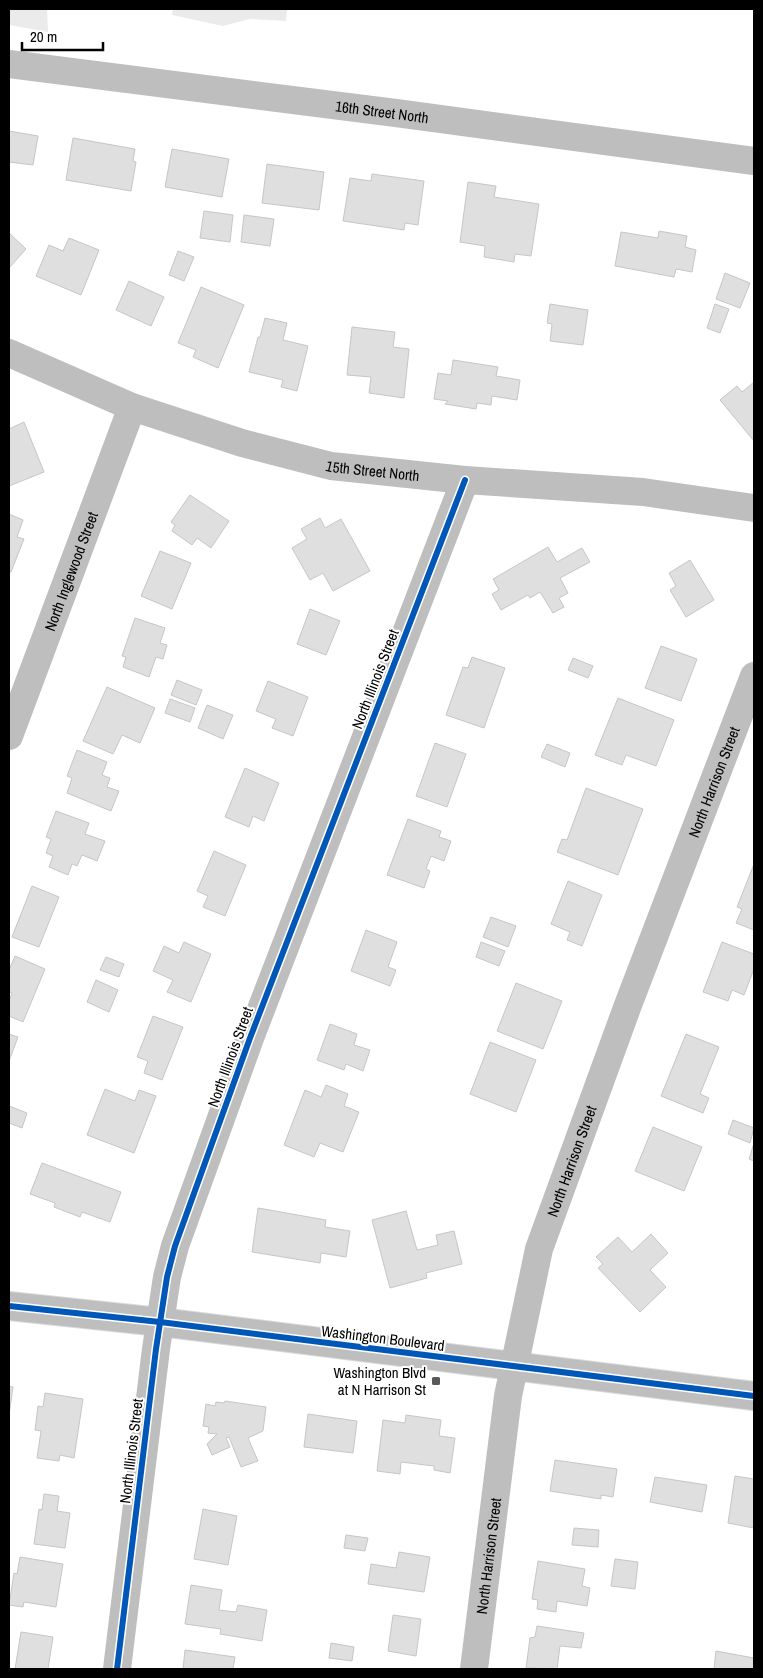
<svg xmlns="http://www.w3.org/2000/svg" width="763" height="1678" font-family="'Archivo Narrow',sans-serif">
<rect width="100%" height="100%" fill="#fff"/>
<g fill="#ebebeb">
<polygon points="9,9 47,9 48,32 9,25"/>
<polygon points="173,9 296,9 295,10 287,10 286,21 250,19 223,26 172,15"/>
</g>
<g fill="#dfdfdf" stroke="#c6c6c6">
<polygon points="9,131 38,136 33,165 9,162"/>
<polygon points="73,138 135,149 133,161 136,162 131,191 66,180"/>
<polygon points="172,149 229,159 222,197 165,187"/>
<polygon points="267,164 324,172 319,210 262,203"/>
<polygon points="372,174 424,181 418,225 405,223 404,230 343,221 350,178 371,181"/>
<polygon points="468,182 496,186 494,197 539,204 531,256 515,254 514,262 484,257 485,246 460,242"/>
<polygon points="204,211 233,215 230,242 200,238"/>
<polygon points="244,215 274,219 270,246 241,242"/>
<polygon points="659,231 687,236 685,247 696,250 692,272 676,269 674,277 615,266 621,232 658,238"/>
<polygon points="9,233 26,249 9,268"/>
<polygon points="69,238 99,250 81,295 36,276 49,245 63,251"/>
<polygon points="178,251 194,257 184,281 169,275"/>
<polygon points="725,273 750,283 740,308 716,299"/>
<polygon points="129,281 164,297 151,326 116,310"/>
<polygon points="201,287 244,305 218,368 193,357 196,350 178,343"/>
<polygon points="550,304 588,310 583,345 550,341 552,324 547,323"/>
<polygon points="715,304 729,309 720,333 707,328"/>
<polygon points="265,318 287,323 283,340 308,346 297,391 281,387 283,380 249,372 258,337 260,337"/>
<polygon points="352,327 395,332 393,347 409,349 404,398 369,393 371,377 347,375"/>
<polygon points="453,360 498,367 496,376 520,380 517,400 492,396 491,405 477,403 476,409 445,404 448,401 434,399 438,373 451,375"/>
<polygon points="754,382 754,441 720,400 737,386 742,392"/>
<polygon points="24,422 44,472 9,486 9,429"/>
<polygon points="190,495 229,521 211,548 197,538 192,545 172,531 175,525 171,522"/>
<polygon points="9,514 23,520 17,537 24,539 11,572 9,571"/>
<polygon points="320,518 325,528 341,519 370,571 333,591 323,573 310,580 292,548 307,539 301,529"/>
<polygon points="548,547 557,562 582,548 590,562 560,578 568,593 559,598 564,607 553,613 540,592 530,598 528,595 501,610 492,594 499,590 493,579"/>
<polygon points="160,551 191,563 172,609 141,596"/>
<polygon points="690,560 714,600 686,617 670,590 676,586 669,573"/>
<polygon points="310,609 340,621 326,655 297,644"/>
<polygon points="135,618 165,628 160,643 167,645 163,659 156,657 149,677 123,667 126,657 122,656"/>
<polygon points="661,646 697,659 681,701 645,688"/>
<polygon points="472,657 505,668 484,728 446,715 463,667 468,668"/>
<polygon points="573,658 593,666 588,678 568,670"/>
<polygon points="177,680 202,690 196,705 171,695"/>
<polygon points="268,681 308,697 293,736 272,728 276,719 256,711"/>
<polygon points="107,687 155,708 140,743 122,735 113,754 83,741"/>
<polygon points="618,698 674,720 656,766 626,755 622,765 595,755"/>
<polygon points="170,699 195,708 190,722 165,713"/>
<polygon points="207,705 233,715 223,739 198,728"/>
<polygon points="435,743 466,754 447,807 416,796"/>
<polygon points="547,744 570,753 565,767 541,757"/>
<polygon points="77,750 107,762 102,775 110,778 107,787 119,791 111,811 67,793 72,778 67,776"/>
<polygon points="245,768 279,783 264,821 253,816 249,827 225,817"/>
<polygon points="586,788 643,809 618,875 557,852 562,839 567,840"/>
<polygon points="56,811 89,823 85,834 105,841 97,861 82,855 77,866 72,864 68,875 49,867 53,856 46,853 51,839 46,837"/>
<polygon points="408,819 441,831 439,837 451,841 444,861 431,856 426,869 430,871 424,888 387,875"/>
<polygon points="214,851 246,865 225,916 203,907 208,896 197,891"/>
<polygon points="754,864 754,930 736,923 742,909 737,907"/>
<polygon points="568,881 602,895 582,946 567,940 570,932 551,924"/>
<polygon points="32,886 59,897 39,947 12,937"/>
<polygon points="491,917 516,926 508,947 483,937"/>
<polygon points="366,930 397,942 388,967 396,970 390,986 351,971"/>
<polygon points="184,942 211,954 191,1002 167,992 173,980 153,971 164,946 179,953"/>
<polygon points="481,942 505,951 499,966 476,957"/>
<polygon points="722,942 754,954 754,969 744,995 732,990 728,1001 703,992"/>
<polygon points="15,956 45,969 23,1022 9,1016 9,998 10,999 12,993 9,992 9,970"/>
<polygon points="106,957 124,964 119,977 100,970"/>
<polygon points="96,980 118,990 109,1012 87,1002"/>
<polygon points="516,983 562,1001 543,1049 497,1031"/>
<polygon points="153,1016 183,1027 162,1080 144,1073 148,1061 137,1057"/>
<polygon points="330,1024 357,1034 354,1045 370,1050 363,1071 346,1064 344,1070 317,1060"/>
<polygon points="9,1034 18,1037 9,1061"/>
<polygon points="686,1034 719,1047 700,1094 709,1098 703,1113 661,1096"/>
<polygon points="490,1042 536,1060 516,1112 470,1094"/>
<polygon points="326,1085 348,1094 344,1106 359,1112 343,1152 320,1143 314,1157 284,1145 305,1090 321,1097"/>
<polygon points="105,1089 135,1101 139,1090 156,1096 134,1153 87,1135"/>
<polygon points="9,1106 27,1113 22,1128 9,1123"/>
<polygon points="733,1120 754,1128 750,1143 728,1134"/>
<polygon points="653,1127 702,1147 684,1191 635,1171"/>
<polygon points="753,1146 754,1147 754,1161 749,1159"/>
<polygon points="42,1163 121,1192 110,1222 82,1212 80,1217 54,1207 55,1203 30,1194"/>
<polygon points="258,1208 326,1220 325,1227 350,1231 346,1257 321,1253 320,1263 252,1252"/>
<polygon points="406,1211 417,1250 438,1245 436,1235 454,1231 462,1264 426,1273 427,1278 390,1288 372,1220"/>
<polygon points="651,1234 668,1253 650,1270 666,1287 640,1312 598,1268 603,1264 596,1257 618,1237 632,1252"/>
<polygon points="9,1386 13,1387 9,1415"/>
<polygon points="45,1393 83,1399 74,1458 60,1455 59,1461 37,1458 41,1431 35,1430 38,1406 43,1407"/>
<polygon points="225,1401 266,1407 263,1431 248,1438 258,1461 241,1467 229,1437 226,1438 230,1447 212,1455 207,1444 217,1434 208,1433 209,1427 203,1426 206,1404 215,1406 216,1402 224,1403"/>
<polygon points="308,1414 357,1421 353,1453 304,1447"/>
<polygon points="406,1415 441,1420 439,1436 455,1438 450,1473 434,1470 434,1466 401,1462 400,1474 377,1471 383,1420 405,1423"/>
<polygon points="555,1460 617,1469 613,1497 601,1495 601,1499 550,1491"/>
<polygon points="735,1476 754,1479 754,1528 728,1523"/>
<polygon points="655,1477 707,1485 702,1512 650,1502"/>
<polygon points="44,1494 59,1496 57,1511 70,1513 65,1548 34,1544 39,1509 42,1510"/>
<polygon points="203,1509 237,1516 228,1565 194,1559"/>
<polygon points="574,1528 599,1530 598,1547 572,1545"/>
<polygon points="346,1535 368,1538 365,1551 344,1548"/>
<polygon points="399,1552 430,1557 424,1592 368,1584 371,1564 396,1568"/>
<polygon points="20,1557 63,1564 56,1607 24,1602 23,1607 9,1605 14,1573 17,1574"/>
<polygon points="615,1559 638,1562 635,1589 611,1586"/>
<polygon points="538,1561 585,1569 582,1586 590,1588 587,1606 557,1601 556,1612 537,1609 538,1600 532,1599"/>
<polygon points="191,1585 222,1590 219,1610 236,1612 238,1605 267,1610 262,1641 220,1634 221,1629 185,1624"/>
<polygon points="393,1615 421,1619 416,1656 388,1651"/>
<polygon points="537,1626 584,1633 581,1648 560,1646 557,1669 526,1668 530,1638 535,1637"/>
<polygon points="21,1632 53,1637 48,1669 15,1669"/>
<polygon points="331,1643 354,1647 352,1661 329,1658"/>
<polygon points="185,1650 235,1657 233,1669 183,1669"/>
<polygon points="716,1651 754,1658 754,1669 714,1669"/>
</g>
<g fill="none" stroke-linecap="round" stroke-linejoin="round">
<defs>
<polyline id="major" points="9,1306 160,1322 754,1396"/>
</defs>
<use href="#major" stroke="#dbdbdb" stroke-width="30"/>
<g stroke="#bebebe" stroke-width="28">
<path id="s1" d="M9,64L396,113L754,161"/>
<path id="s2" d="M9,353L132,407L242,443L331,466L465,480L643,492L754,508"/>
<path id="s3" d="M9,736L132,407"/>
<polyline points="117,1669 156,1349 167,1277 175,1246 250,1038 465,480"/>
<path id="s4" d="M474,1669L508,1396L539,1249L628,1005L754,676"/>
</g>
<use href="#major" stroke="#bebebe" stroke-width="28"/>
<defs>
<g id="cycleway">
<polyline points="9,1306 160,1322 754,1396"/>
<polyline points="117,1669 156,1349 167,1277 175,1246 250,1038 465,480"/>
</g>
</defs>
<use href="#cycleway" stroke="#fff" stroke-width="9"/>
<use href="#cycleway" stroke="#0057b8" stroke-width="6"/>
</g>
<rect fill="#595959" stroke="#fff" stroke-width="2" x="431" y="1376" width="10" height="10" rx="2.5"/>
<g text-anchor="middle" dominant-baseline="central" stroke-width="4" stroke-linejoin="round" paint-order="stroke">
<g font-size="15" fill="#000" stroke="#fff">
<text stroke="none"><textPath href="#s1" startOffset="376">16th Street North</textPath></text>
<text stroke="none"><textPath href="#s2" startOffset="384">15th Street North</textPath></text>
<text stroke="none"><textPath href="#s3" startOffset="176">North Inglewood Street</textPath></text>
<text transform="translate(375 679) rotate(-69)">North Illinois Street</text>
<text stroke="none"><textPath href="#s4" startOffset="924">North Harrison Street</textPath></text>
<text transform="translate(230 1057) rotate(-70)">North Illinois Street</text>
<text stroke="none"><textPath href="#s4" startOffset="519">North Harrison Street</textPath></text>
<text transform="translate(383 1338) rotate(7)">Washington Boulevard</text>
<text transform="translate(131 1451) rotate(-83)">North Illinois Street</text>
<text stroke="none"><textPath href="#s4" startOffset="114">North Harrison Street</textPath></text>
</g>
<g font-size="15" fill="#000" stroke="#fff" text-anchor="end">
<text x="426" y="1372">Washington Blvd<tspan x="426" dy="17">at N Harrison St</tspan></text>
</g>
</g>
<rect width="763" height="1678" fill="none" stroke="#000000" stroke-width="20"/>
<path d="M22 42v8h81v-8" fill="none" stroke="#000000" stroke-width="2.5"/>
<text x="30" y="42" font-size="15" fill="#000000" stroke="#ffffff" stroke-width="4" paint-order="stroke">20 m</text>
</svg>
